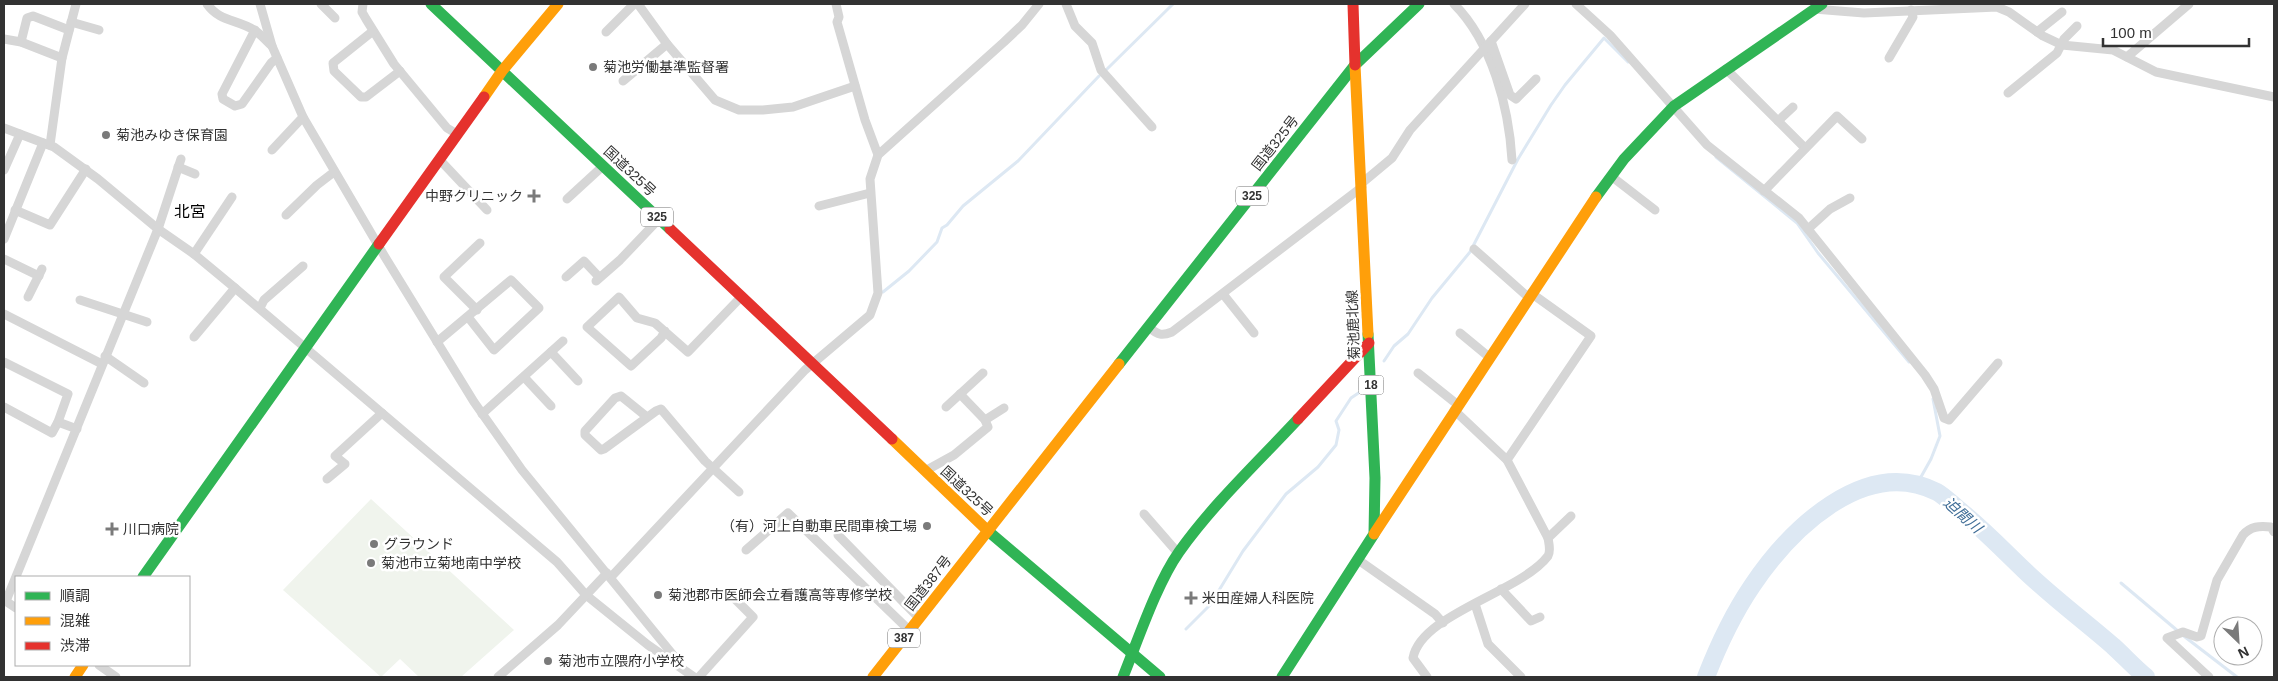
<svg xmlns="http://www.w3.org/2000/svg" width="2278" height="681" font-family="Helvetica,'Noto Sans JP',sans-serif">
<rect width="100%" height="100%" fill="#fff"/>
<polygon fill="#f0f4ed" points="371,499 514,630 461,677 419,677 400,659 381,677 283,590"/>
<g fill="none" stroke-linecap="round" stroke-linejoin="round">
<g stroke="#dde8f3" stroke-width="3">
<polyline points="1106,70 1173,4"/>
<polyline points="1716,157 1797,223 1818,253 1909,362"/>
<polyline points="883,292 909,271 937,242 942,228 947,225 963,206 1018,161 1099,76"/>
<polyline points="1384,361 1394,346 1408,334 1432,298 1470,252 1518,159 1551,105 1565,85 1604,38 1628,62"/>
<polyline points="1917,484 1931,459 1940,436 1933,399"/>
<polyline points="2121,583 2185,637 2237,677"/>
<polyline points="1186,629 1210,605 1243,551 1286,494 1318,467 1336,445 1339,430 1336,421 1351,398 1363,390"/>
</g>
<path stroke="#dde8f3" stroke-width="18" d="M1706,677C1718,646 1733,614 1752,586C1789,531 1864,455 1937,492C1944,496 1951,503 1957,508C1981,527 2002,549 2024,570C2052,597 2083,620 2113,646C2124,656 2134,667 2146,677"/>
<g stroke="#d6d6d6" stroke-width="9">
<path d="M207,4C220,22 236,19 254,30C261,34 266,41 272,46"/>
<polyline points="260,4 272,46 303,117 385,257 474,402 522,470 678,661"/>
<polyline points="321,4 335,18"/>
<polyline points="363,4 362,12 366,19 394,64 447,128 457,134"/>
<polyline points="638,4 667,44 715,100 739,110 763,110 793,107 855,86"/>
<polyline points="836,4 839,17 837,22 865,120 878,155"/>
<polyline points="1066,4 1075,26 1092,43 1101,70 1152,127"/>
<path d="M1454,4C1492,42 1509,108 1512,160"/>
<polyline points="1576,4 1610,35 1707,145 1799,218 1925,375 1934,389 1944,418 1949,420 1998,363"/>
<polyline points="1814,9 1864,13 1997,7 2009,12 2043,36 2062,45 2113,50 2156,72 2274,97"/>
<polyline points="71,22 99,30"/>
<polyline points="255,30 222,94 223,99 235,106 242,104 271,63 277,58"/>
<polyline points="373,31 333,63 334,71 361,97 366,97 400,71"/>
<polyline points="606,32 634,4"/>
<polyline points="2037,32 2062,12"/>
<polyline points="4,39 21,42 62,58"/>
<polyline points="1491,41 1510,95 1516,99 1536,79"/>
<polyline points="21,42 27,18 33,16 69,30"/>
<polyline points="2127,57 2189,4"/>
<polyline points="1889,58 1913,17 1911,10"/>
<polyline points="1726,69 1804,147"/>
<polyline points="623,81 667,44"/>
<polyline points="2008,93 2057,53 2064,39 2077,26"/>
<polyline points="1778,121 1793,107"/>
<polyline points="4,128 54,147 98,179 158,229 194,254 235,288 557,562 586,595 648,645 694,677"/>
<polyline points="50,145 62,58 76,4"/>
<polyline points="272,150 303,117"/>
<polyline points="439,159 487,210"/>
<polyline points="178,167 195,174"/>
<polyline points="4,170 20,134"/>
<polyline points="1611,176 1655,210"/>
<polyline points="1362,183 1392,158 1410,130 1525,4"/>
<polyline points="1764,191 1837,116 1862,139"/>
<polyline points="567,199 603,166"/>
<polyline points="819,206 870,193"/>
<polyline points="15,210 50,225 86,169"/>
<polyline points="286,215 317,185 334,172"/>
<polyline points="1808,229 1830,209 1850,198"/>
<polyline points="4,239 43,143"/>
<polyline points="1474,249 1528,297"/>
<polyline points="194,254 232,197"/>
<polyline points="4,259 39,276"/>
<polyline points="566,277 584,261 599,277"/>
<polyline points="596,281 620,260 659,219"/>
<polyline points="1223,294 1254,333"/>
<polyline points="28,297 42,269"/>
<polyline points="80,300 147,322"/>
<polyline points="260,308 264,300 303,266"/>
<polyline points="477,310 444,277 480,243"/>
<polyline points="4,314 102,364"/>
<path d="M1150,328C1158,335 1162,336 1172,332L1362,187"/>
<polyline points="665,331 661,338 631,366 587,327 619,297 637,318 655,323 688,352 742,296"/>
<polyline points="1460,333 1489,357"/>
<polyline points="194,337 235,288"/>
<polyline points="437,342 511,280 539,308 494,350 468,317"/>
<polyline points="551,352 578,381"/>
<polyline points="105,356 144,383"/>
<polyline points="4,362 68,394 58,422 52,433 4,407"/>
<polyline points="1418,373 1458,405"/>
<polyline points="524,377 551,406"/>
<polyline points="946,407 983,373"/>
<polyline points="482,414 563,341"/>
<polyline points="647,417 621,396 615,398 585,431 585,435 601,450 604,449 656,411 661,409 705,461 739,492"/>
<polyline points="985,420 1004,408"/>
<polyline points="58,422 77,429"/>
<polyline points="1507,460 1591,336 1531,293"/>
<polyline points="925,471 954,455 988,427 985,420 960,394"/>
<polyline points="327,479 345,464 335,456 382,413"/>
<polyline points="1144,514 1178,553"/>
<polyline points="838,535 919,618"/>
<polyline points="1548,538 1571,516"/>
<polyline points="746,550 788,513 910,631"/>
<polyline points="1357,559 1435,614 1443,623"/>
<polyline points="611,577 805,370 870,315 878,293 870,179 878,155 1004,42 1022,25 1039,4"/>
<polyline points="1501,589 1531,621 1540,617"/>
<polyline points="4,600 16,608"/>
<polyline points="6,601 158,229 181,159"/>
<polyline points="1475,604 1488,644 1521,677"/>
<polyline points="99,665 116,677"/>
<polyline points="498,677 558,625 607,573"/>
<polyline points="699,677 753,617 735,599"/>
<path d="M1427,677L1413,658C1421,614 1521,592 1548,556C1551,551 1549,544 1548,538L1507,460L1454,410"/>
<path d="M2209,677L2167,638L2183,632L2197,637L2201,636L2217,580L2243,535C2251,526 2259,526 2271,527L2274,532"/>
</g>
<g stroke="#30b455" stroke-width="11">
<polyline points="431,4 670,229"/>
<polyline points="1596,197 1624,159 1674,106 1822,4"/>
<polyline points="1119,364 1355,65 1419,4"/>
<polyline points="988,531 1160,677"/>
<polyline points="143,577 379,244"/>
<path d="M1123,677C1138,640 1157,583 1179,552C1213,504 1258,462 1298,419"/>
<polyline points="1282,677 1374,534 1375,478 1368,334"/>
</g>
<g stroke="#ff9f0a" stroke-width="11">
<polyline points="1355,65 1368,334"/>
<polyline points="484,97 502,71 558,4"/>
<polyline points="892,439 988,531"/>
<polyline points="1374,534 1596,197"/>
<polyline points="75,677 83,665"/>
<polyline points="873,677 1119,364"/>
</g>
<g stroke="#e5322d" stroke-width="11">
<polyline points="1353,4 1355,65"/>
<polyline points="670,229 892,439"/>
<polyline points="379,244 484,97"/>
<polyline points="1298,419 1369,343"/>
</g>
</g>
<g fill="#7a7a7a" stroke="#fff" stroke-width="2">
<circle cx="593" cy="67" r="5"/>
<circle cx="106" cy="135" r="5"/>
<path d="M531.5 188.5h5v5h5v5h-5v5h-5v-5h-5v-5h5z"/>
<circle cx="927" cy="526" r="5"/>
<path d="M109.5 521.5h5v5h5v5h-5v5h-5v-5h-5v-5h5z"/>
<circle cx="374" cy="544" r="5"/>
<circle cx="371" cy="563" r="5"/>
<circle cx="658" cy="595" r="5"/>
<path d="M1188.5 590.5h5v5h5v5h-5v5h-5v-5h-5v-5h5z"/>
<circle cx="548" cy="661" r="5"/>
</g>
<g text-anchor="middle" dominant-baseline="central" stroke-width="5" stroke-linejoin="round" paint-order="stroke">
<g fill="#fff" stroke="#707070" stroke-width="1">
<rect x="1236" y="186.5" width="32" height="19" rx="4"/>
<rect x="641" y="207.5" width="32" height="19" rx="4"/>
<rect x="1358.5" y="375.5" width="25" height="19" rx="4"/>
<rect x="888" y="628.5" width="32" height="19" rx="4"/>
</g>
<g font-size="12" font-weight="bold" fill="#323232">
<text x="1252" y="196">325</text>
<text x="657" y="217">325</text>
<text x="1371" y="385">18</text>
<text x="904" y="638">387</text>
</g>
<g font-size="14" fill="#323232" stroke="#fff" text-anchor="start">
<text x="603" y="67">菊池労働基準監督署</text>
<text x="116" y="135">菊池みゆき保育園</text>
<text x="523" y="196" text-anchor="end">中野クリニック</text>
<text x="917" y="526" text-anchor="end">（有）河上自動車民間車検工場</text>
<text x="123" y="529">川口病院</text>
<text x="384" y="544">グラウンド</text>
<text x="381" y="563">菊池市立菊地南中学校</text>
<text x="668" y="595">菊池郡市医師会立看護高等専修学校</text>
<text x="1202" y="598">米田産婦人科医院</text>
<text x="558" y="661">菊池市立隈府小学校</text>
</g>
<g font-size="14" fill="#323232" stroke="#fff">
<text transform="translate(1275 143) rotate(-52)">国道325号</text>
<text transform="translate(630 171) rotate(43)">国道325号</text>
<text transform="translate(1353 325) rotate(-92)">菊池鹿北線</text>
<text transform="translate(967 491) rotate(43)">国道325号</text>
<text transform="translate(928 583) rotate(-52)">国道387号</text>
</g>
<g font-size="15" font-style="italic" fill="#3e6c96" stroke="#fff">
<text transform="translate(1963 515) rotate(42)">迫間川</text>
</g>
<g font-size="16" fill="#000" stroke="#fff">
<text x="190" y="211">北宮</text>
</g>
</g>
<rect width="2278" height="681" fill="none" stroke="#323232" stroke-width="10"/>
<rect x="15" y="576" width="175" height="90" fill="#ffffff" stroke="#adadad"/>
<rect x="25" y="592" width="25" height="8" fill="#30b455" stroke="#adadad"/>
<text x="60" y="601" font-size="15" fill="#323232">順調</text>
<rect x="25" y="617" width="25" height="8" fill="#ff9f0a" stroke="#adadad"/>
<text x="60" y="626" font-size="15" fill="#323232">混雑</text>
<rect x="25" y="642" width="25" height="8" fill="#e5322d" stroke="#adadad"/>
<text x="60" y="651" font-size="15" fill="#323232">渋滞</text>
<g transform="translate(2238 641) rotate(155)"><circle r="24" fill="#ffffff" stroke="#adadad"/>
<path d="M0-4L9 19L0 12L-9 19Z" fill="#7a7a7a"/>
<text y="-8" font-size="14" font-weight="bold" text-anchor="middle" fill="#323232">N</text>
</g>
<path d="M2103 38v8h146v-8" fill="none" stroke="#323232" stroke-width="2.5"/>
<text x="2110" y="38" font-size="15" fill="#323232" stroke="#ffffff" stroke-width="4" paint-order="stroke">100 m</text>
</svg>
